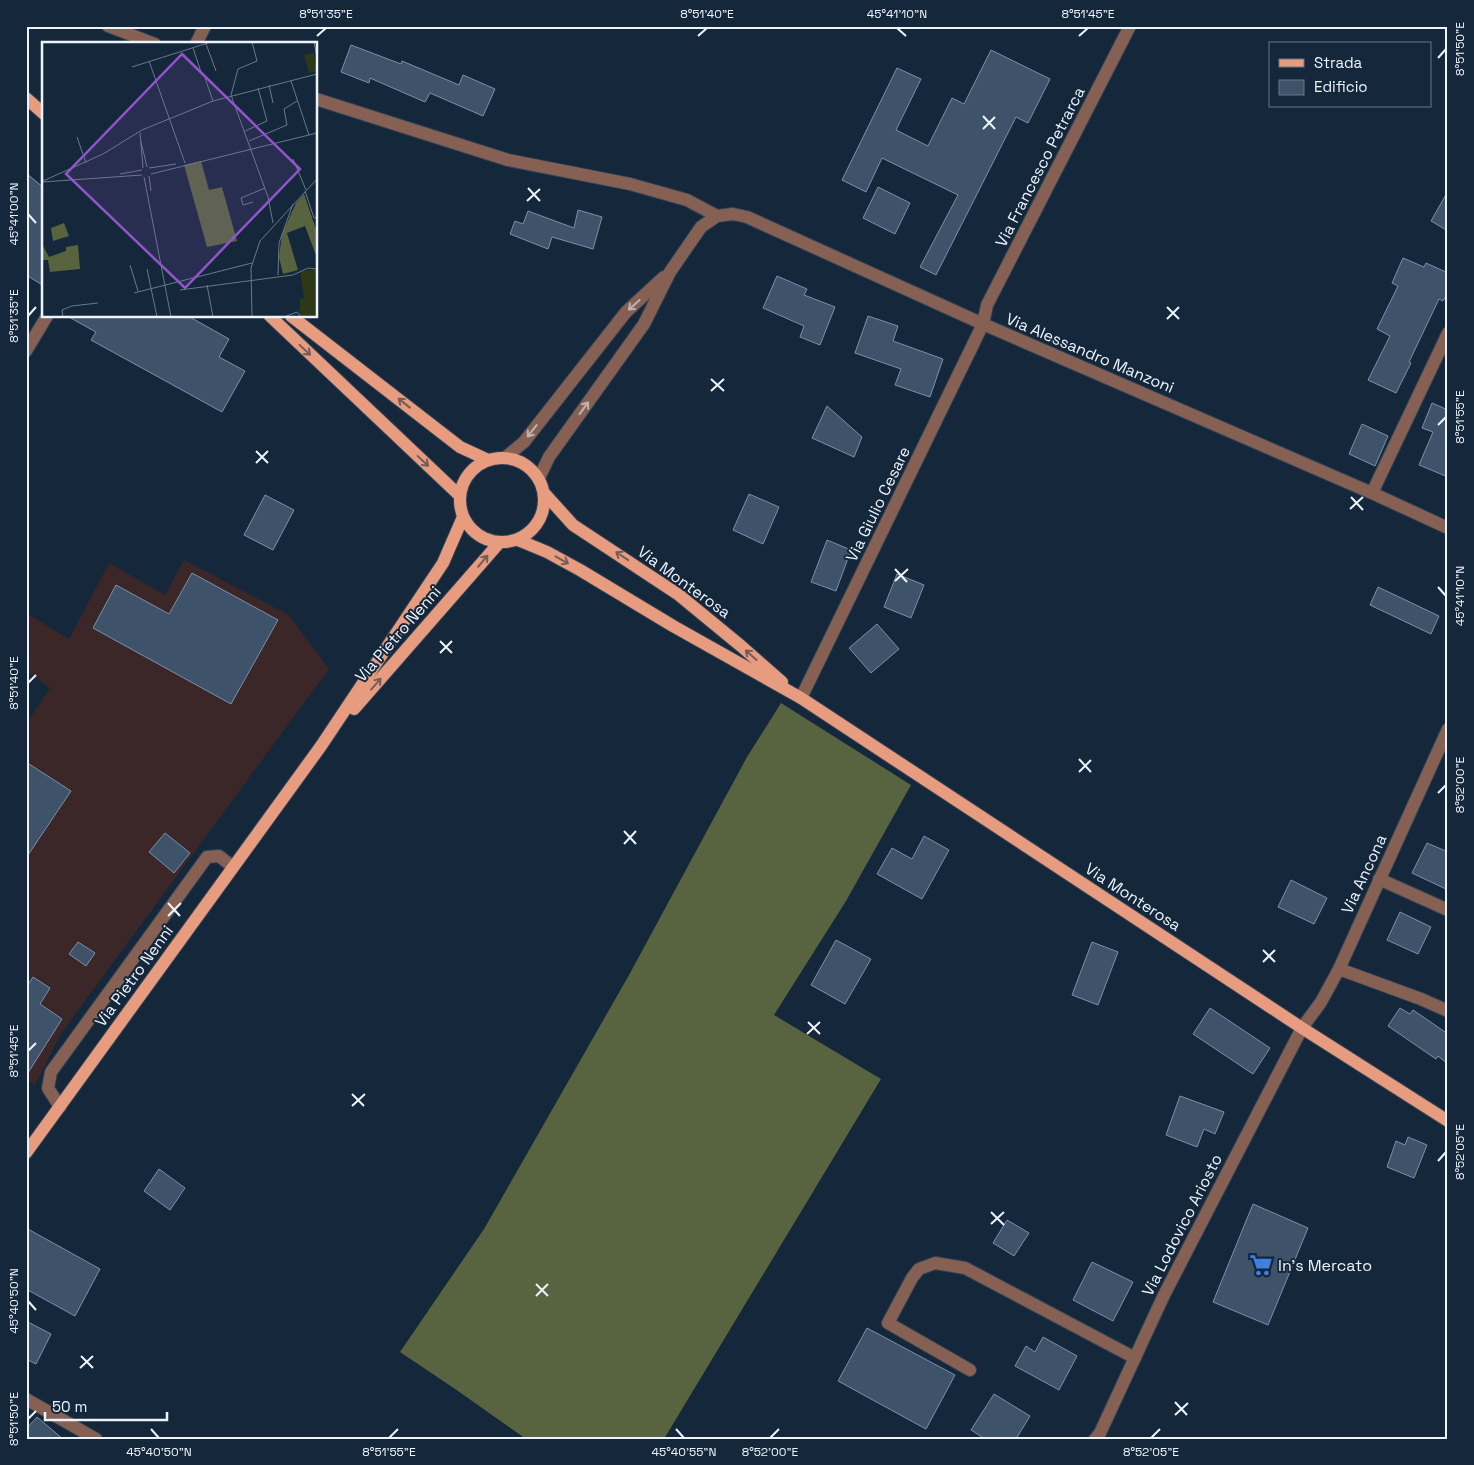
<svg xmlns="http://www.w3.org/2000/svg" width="1474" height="1465" font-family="'Space Grotesk',sans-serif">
<rect width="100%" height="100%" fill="#14273b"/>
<polygon fill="#3b2727" points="184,560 289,615 329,669 60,1035 35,1085 26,1079 26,724 50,688 26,671 26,613 69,639 109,563 165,595"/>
<polygon fill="#57643f" points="781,703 911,785 846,901 774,1015 881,1079 664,1439 526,1439 458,1391 400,1352 484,1229 629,975 747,757"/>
<g fill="#3e5269" stroke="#7b91ab">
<polygon points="351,45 401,64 402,61 459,85 463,75 495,89 483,116 430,93 425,102 370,78 369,83 341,72"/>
<polygon points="991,50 1050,79 1028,123 1016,117 936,275 920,267 958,195 882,158 866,192 842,180 897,68 921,79 896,130 928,146 952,98 964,104"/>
<polygon points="26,173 44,188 44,286 26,275"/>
<polygon points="878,187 910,203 895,234 863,218"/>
<polygon points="1448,191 1448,231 1431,221"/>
<polygon points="578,210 602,217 593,249 552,237 548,249 510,234 515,221 523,224 528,211 574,228"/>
<polygon points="1403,258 1424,267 1426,263 1448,273 1448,292 1443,301 1439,299 1409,362 1411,363 1396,393 1368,380 1390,336 1377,329 1398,286 1392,283"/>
<polygon points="777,276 807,289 804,295 835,307 820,345 800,337 804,326 763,308"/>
<polygon points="67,316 188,316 229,339 219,357 245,371 222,412 91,340 96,332"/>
<polygon points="868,316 898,326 893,341 943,359 930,397 895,385 901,369 855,353"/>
<polygon points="1432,403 1448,410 1448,477 1419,465 1433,432 1422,428"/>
<polygon points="827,406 862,437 854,457 812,438"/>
<polygon points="1362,424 1388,436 1375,466 1349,454"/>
<polygon points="749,494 779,507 763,544 733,530"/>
<polygon points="265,495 294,510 273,550 244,535"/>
<polygon points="827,540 851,550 836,591 811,582"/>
<polygon points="192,573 278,620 231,704 93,628 116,585 169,614"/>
<polygon points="897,574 924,585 911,618 884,607"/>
<polygon points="1378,587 1439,616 1431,634 1370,605"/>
<polygon points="877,624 899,649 871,673 849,648"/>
<polygon points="26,762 71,791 26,858"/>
<polygon points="165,833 190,853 174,873 149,852"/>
<polygon points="924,836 949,850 922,899 877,874 892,848 912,859"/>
<polygon points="1427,843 1448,852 1448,890 1412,873"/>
<polygon points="1291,880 1327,898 1314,924 1278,907"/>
<polygon points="1400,912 1431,927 1418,954 1387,940"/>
<polygon points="836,940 871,959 845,1004 811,985"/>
<polygon points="78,942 95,953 86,966 69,954"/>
<polygon points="1092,942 1118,952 1098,1005 1072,995"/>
<polygon points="33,977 50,988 40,1004 62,1019 26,1076 26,988"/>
<polygon points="1210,1008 1270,1048 1253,1074 1193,1034"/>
<polygon points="1400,1008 1410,1014 1413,1010 1448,1034 1448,1064 1438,1056 1436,1059 1388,1026"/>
<polygon points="1180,1096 1224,1112 1215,1134 1204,1129 1197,1147 1166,1135"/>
<polygon points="1408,1137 1427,1145 1414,1178 1387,1167 1396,1141 1405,1145"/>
<polygon points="159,1169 185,1188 170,1210 144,1191"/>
<polygon points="1253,1204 1308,1228 1268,1325 1213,1302"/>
<polygon points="1007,1220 1029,1233 1014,1256 993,1243"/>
<polygon points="26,1228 100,1269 75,1316 26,1289"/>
<polygon points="1092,1262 1133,1282 1113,1321 1073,1300"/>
<polygon points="26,1321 51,1334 36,1364 26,1359"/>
<polygon points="867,1328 955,1375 926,1429 838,1381"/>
<polygon points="1043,1337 1077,1356 1059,1390 1015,1366 1026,1346 1035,1352"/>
<polygon points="994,1394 1030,1416 1016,1439 985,1439 971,1430"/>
<polygon points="37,1417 63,1439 26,1439 26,1429"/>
</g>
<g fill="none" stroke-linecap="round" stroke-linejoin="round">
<defs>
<g id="minor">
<polyline points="108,26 155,44"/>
<polyline points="196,44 205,26"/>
<polyline points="316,99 508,160 630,184 687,200 717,216"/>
<polyline points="26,351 47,316"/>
<polyline points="506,457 524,442 626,312 664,277"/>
<polyline points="539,478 549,457 644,324 670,272 701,227 717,216 733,214 747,217 983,324 1372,493 1448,528"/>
<polyline points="1372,493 1448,333"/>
<polyline points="801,698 983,324 987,305 1130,26"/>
<polyline points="1379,879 1448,910"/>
<polyline points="1339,969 1421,999 1448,1011"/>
<polyline points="60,1107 48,1088 51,1072 207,857 219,856 233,867"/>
<polyline points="970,1370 888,1323 912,1278 919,1269 935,1263 965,1268 1135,1358"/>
<polyline points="26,1399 96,1439"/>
<polyline points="1095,1439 1100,1433 1164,1295 1302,1028 1321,1002 1339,969 1448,729"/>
</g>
<g id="major">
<polyline points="26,98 44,114"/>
<polyline points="270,316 459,495"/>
<polyline points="291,316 460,447 488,460"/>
<circle cx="502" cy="500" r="42"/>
<polyline points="545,494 573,525 679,595 741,646 782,682"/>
<polyline points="518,540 547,552 580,570 673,626 801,698 1302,1028 1448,1121"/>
<polyline points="354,709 499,543"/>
<polyline points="26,1153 321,746 443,563 463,517"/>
</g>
</defs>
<use href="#minor" stroke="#324456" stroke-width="14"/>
<use href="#major" stroke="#324456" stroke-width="14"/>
<use href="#minor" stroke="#866153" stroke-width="12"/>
<use href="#major" stroke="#e89c7f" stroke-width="12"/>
</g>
<defs><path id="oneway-shaft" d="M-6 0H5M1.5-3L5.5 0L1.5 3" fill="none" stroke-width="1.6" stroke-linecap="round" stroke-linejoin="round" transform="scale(1.25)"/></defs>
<g stroke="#bfb2b0">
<use href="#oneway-shaft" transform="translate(634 305) rotate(138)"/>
<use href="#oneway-shaft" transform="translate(584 408) rotate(-54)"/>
<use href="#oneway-shaft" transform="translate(532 431) rotate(128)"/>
</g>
<g stroke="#735c5a">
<use href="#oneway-shaft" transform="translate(305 350) rotate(43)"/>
<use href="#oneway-shaft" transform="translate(404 403) rotate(-142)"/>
<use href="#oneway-shaft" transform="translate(423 461) rotate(43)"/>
<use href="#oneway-shaft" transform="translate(622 556) rotate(-146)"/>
<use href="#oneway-shaft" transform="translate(562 560) rotate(29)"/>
<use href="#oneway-shaft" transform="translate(483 561) rotate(-50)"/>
<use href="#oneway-shaft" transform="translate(751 655) rotate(-139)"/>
<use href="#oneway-shaft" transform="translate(376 684) rotate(-49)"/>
</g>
<path fill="none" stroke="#edf4fd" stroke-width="2" d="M897,28L906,36M317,36L326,28M698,36L707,28M1079,36L1088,28M1438,58L1446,49M983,116L995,129M983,129L995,117M528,188L540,201M527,201L540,189M28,214L36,223M1167,307L1179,319M28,316L36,307M1167,319L1179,307M711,379L724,391M711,391L724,379M1438,425L1446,417M256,451L268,463M256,463L268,451M1351,497L1363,510M1350,509L1363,497M895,569L907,582M895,581L908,569M1438,587L1446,596M440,641L452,653M440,653L452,641M28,683L36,675M1079,759L1091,772M1079,772L1091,760M1438,793L1446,785M624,831L636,844M624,844L636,831M168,903L180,916M168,916L181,903M1263,950L1275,962M1263,962L1275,950M808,1022L820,1034M807,1034L820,1022M28,1051L36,1043M352,1094L364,1106M352,1106L365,1094M1438,1161L1446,1152M991,1212L1004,1225M991,1224L1004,1212M536,1284L548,1296M536,1296L548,1284M28,1301L36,1310M81,1356L93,1368M80,1368L93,1356M1175,1402L1187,1415M1175,1415L1188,1403M28,1419L36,1411M151,1429L159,1438M676,1429L684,1438M389,1438L398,1429M770,1438L779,1429M1151,1438L1160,1429"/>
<defs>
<symbol id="supermarket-bare" viewBox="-9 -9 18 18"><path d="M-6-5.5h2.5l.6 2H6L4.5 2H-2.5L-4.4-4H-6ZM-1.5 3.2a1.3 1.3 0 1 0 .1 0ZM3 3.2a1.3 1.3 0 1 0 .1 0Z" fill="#3f7fe0" stroke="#14273b" stroke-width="2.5" paint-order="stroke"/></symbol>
</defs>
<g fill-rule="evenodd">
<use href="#supermarket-bare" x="1245" y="1249" width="32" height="32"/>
</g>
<g text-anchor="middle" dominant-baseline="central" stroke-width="4" stroke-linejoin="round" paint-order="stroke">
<g font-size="16" fill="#edf4fd" stroke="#14273b">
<text transform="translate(1040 167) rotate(-63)">Via Francesco Petrarca</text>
<text transform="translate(1090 353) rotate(23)">Via Alessandro Manzoni</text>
<text transform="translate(878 504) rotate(-64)">Via Giulio Cesare</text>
<text transform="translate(684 582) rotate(36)">Via Monterosa</text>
<text transform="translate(398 634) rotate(-49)">Via Pietro Nenni</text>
<text transform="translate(1364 874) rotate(-65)">Via Ancona</text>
<text transform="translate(1133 897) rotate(33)">Via Monterosa</text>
<text transform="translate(134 976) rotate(-54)">Via Pietro Nenni</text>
<text transform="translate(1182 1225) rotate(-63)">Via Lodovico Ariosto</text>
</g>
<g font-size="16" fill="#edf4fd" stroke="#14273b" text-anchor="start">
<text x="1278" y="1265">In's Mercato</text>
</g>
</g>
<g transform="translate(42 42)">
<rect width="275" height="275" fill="#14273b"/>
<path d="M272,11L275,29L267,31L262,13ZM275,227V275L257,274L258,257L262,256L258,229Z" fill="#2d3817"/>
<path d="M159,119L167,148L180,145L195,199L165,205L142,123ZM262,152L275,190V216L263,184L245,191L256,228L241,232L237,215L240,192L254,161ZM22,181L27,194L11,199L9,186ZM0,202L7,215L24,209V205L36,203L38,227L8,230L6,218H0Z" fill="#57643f"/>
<path fill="none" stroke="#6b7989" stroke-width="1" d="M210,0L215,19L196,27L189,53L226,155L231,181M272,0L275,16M164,2L174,29M151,6L160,33M107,19L143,121M90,25L169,0M163,36L171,59M249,39L267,93M227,43L231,61M203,89L225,79L216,46M98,91L101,126M35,95L44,121M207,99L245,83L242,67L255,59M99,100L105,125M251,117L264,148M107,126L134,122M78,132L100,128M109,132L275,91M107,134L109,149M102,135L129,275M1,139L61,112L100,88L171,59L275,32M0,140L100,133M263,149L272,176L275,175M211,160L201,163L199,156L223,146M88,223L96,249M105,227L115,275M236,233L237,201L251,162M165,243L171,275M138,248L251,233L266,226L275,227M92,251L210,221M21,275L20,268L30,264L56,261M210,275L209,226L218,199L275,137M242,275L255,270L258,274"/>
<path fill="#9254cb" fill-opacity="0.15" stroke="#9254cb" stroke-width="2.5" d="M140,12L258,127L143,246L24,132Z"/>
<rect width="275" height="275" fill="none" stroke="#edf4fd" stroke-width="2.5"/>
</g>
<rect width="1474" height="1465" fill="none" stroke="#14273b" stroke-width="55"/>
<rect x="1269" y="42" width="162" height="65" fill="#14273b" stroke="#6b7989"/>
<rect x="1279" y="59" width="25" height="8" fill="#e89c7f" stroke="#6b7989"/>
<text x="1314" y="68" font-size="15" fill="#edf4fd">Strada</text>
<rect x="1279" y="80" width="25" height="15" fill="#3e5269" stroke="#6b7989"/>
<text x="1314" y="92" font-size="15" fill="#edf4fd">Edificio</text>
<path d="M45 1412v8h122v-8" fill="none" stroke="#edf4fd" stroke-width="2.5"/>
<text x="52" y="1412" font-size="15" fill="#edf4fd" stroke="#14273b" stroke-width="4" paint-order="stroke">50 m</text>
<rect x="28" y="28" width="1418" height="1410" fill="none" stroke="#edf4fd" stroke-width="2"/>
<g font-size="12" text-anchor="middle" fill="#edf4fd">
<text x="326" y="18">8°51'35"E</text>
<text x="707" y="18">8°51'40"E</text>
<text x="897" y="18">45°41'10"N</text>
<text x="1088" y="18">8°51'45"E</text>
<text transform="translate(1460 49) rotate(-90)" y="4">8°51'50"E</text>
<text transform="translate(14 214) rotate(-90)" y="4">45°41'00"N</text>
<text transform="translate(14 316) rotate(-90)" y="4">8°51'35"E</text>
<text transform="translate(1460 417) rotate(-90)" y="4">8°51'55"E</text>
<text transform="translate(1460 596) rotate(-90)" y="4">45°41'10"N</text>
<text transform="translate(14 683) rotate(-90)" y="4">8°51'40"E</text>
<text transform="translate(1460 785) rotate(-90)" y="4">8°52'00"E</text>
<text transform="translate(14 1051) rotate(-90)" y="4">8°51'45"E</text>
<text transform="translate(1460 1152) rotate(-90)" y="4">8°52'05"E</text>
<text transform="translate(14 1301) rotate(-90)" y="4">45°40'50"N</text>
<text transform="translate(14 1419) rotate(-90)" y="4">8°51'50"E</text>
<text x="159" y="1456">45°40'50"N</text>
<text x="389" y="1456">8°51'55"E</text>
<text x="684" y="1456">45°40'55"N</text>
<text x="770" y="1456">8°52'00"E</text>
<text x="1151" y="1456">8°52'05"E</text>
</g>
</svg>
